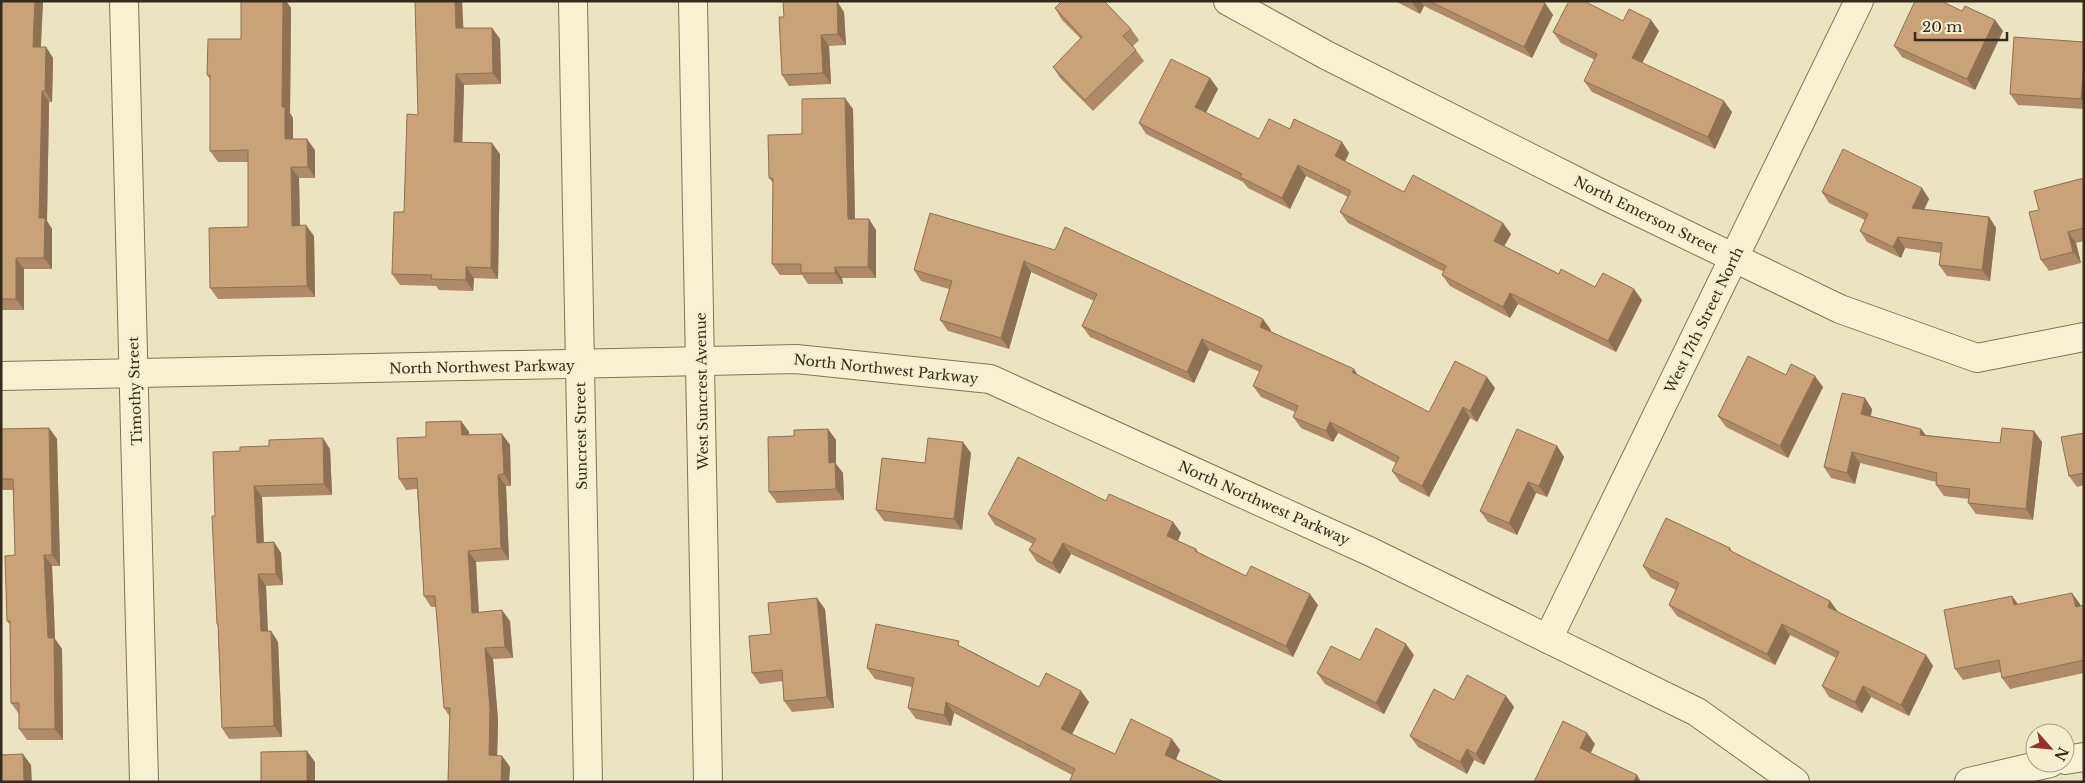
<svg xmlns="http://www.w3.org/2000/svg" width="2085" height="783" font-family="'Libre Baskerville',serif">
<rect width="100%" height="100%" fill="#ece4c0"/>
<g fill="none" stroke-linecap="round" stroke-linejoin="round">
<defs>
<g id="street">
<polyline points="124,1 144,782"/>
<polyline points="573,1 588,782"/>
<polyline points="693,1 708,782"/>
<polyline points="1228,1 1326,55 1606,196 1840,309 1977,358 2084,337"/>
<polyline points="1,376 796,359 990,379 1371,552 1697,712 1795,782"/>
<polyline points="1548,639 1859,1"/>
<polyline points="2065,760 2084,757"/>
<polyline points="1969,782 2050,763"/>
</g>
</defs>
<use href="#street" stroke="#857458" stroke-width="30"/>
<use href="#street" stroke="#f8f0d3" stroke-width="28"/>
</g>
<g fill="#ae8b66">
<polygon points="1,1 43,1 41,47 46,47 53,58 52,102 49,102 47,221 52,229 52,269 24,269 24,310 1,310"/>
<polygon points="241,1 286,1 291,8 290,113 293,118 293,139 315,150 315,178 299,178 300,225 314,236 315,297 218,299 210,288 248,227 248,162 218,162 210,151 210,79 207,75 241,39"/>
<polygon points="462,1 463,28 492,28 500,39 501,84 464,85 462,142 500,154 498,279 474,278 473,291 439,290 436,286 400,285 392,274 404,212 418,115"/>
<polygon points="1395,1 1540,1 1545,3 1553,15 1532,58 1424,6 1420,14"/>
<polygon points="1055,8 1131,29 1139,40 1133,46 1136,50 1144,61 1093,111 1060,78 1053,67 1081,39 1062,20"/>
<polygon points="844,12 846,45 829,46 831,84 789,86 782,75"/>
<polygon points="1651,20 1659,31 1642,63 1732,112 1715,149 1592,92 1584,81 1595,60 1561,43 1553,32 1623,21"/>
<polygon points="1995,20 2003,31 1975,90 1902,57 1894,46"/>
<polygon points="2084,42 2084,109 2018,105 2010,94"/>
<polygon points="1210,78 1218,89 1206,113 1259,139 1290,129 1342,142 1349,153 1345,162 1404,192 1511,234 1504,246 1559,274 1595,287 1642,300 1616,352 1518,304 1510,318 1450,286 1442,275 1444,272 1348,223 1340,212 1348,197 1306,176 1290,209 1248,188 1243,182 1146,134 1139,123"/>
<polygon points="853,109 855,219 876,230 876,278 842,278 843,284 808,284 802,275 780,275 772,264 773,183 769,178 802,134"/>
<polygon points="2084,178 2084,241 2076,243 2081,263 2049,271 2041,260 2039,210"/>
<polygon points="1922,188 1929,199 1924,209 1989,217 1996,228 1990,281 1947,276 1939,265 1941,253 1905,248 1901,258 1867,242 1860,231 1865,220 1829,203 1822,192"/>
<polygon points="930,213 1271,330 1270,331 1429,412 1495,388 1477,422 1470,418 1429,497 1400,482 1392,471 1396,463 1338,433 1333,442 1301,428 1293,417 1295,412 1261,397 1253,386 1260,372 1209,350 1194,383 1090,337 1082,326 1094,301 1031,272 1009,349 948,331 940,320 949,289 921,281 914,270"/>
<polygon points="1786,375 1823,387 1788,458 1726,427 1718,416"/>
<polygon points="1872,409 1871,416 1921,429 1926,435 2000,443 2034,431 2042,442 2033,520 1976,514 1968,503 1969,499 1944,496 1936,485 1936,482 1860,463 1855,484 1831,478 1824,467"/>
<polygon points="461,421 469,432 469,435 502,434 510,445 511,486 506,486 509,560 476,562 479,612 510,621 513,658 493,659 498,720 497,756 502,756 510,767 509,782 448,782 450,717 444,708 436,607 431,607 424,596 417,489 406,490 399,479 426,437"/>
<polygon points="49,428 57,439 60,566 52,566 55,639 62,649 63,740 27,740 19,729 19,714 11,703 10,625 7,621 15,555 13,490 1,490 1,429"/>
<polygon points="828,429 836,440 836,464 843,473 844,500 777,503 769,492"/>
<polygon points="2084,433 2084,485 2077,487 2069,476"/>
<polygon points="1557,446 1564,457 1547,497 1536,493 1517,535 1488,522 1480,511"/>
<polygon points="330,449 332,495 262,497 264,542 274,542 281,553 283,585 266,586 268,631 271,631 278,642 282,737 229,739 222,728 218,627 217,624 215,516 240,451"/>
<polygon points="971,453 962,530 884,521 876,510"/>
<polygon points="1106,501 1173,522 1181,533 1178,541 1196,549 1199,553 1246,576 1318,605 1293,657 1071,554 1060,574 1037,562 1029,550 1033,544 995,525 988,514"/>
<polygon points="1730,548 1733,553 1830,601 1838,612 1926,655 1933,666 1909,716 1871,697 1862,713 1829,697 1822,686 1836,658 1790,635 1775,665 1677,616 1669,605 1676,590 1651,578 1643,566"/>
<polygon points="2012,596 2018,605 2080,604 2081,606 2084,605 2084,673 2010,689 2002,678 2001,672 1963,680 1955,669"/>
<polygon points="825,609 834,708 792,712 784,701 783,681 760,684 752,673 771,634"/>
<polygon points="963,647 1039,687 1089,702 1072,734 1115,754 1180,750 1176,759 1224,782 1071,782 1070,780 1072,775 954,713 951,726 916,719 908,708 912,687 875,679 867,668"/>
<polygon points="1414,655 1384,714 1325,684 1317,673 1360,660"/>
<polygon points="1506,696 1514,707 1484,765 1474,760 1467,774 1418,747 1410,736 1454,700"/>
</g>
<g fill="#8d7153">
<polygon points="35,1 43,1 40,58 33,47"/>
<polygon points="283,1 286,1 291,8 290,113 293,118 293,150 285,139 282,107"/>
<polygon points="455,1 462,1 464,39 456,28"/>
<polygon points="837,1 844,12 846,45 838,34"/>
<polygon points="1413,1 1420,1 1424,6 1420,14 1412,2"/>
<polygon points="1545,3 1553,15 1532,58 1524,47"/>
<polygon points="1651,20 1659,31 1639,69 1632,58"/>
<polygon points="1995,20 2003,31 1975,90 1967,79"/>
<polygon points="492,28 500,39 501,84 493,73"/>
<polygon points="821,35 829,46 831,84 823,73"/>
<polygon points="46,47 53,58 52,102 45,91"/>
<polygon points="2084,66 2084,102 2081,99"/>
<polygon points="456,74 464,85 462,153 454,142"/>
<polygon points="1210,78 1218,89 1203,118 1195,107"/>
<polygon points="42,91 49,102 47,221 52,229 52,269 44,258 39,218"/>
<polygon points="845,98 853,109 855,230 848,219"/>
<polygon points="1724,101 1732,112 1715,149 1708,137"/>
<polygon points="307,139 315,150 315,178 308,167"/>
<polygon points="1342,142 1349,153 1342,168 1335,156"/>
<polygon points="492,143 500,154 498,279 491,268"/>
<polygon points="1298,165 1306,176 1290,209 1282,198"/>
<polygon points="291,167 299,178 300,237 292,226"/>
<polygon points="1922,188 1929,199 1920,219 1912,208"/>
<polygon points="1989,217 1996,228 1990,281 1982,270"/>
<polygon points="869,219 876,230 876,278 868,267"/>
<polygon points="1503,223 1511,234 1501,252 1494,241"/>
<polygon points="306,225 314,236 315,297 307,286"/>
<polygon points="2068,232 2076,243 2081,263 2073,252"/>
<polygon points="1898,237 1905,248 1901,258 1893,247"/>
<polygon points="16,258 24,269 24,310 16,299"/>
<polygon points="1024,261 1031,272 1009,349 1001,338"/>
<polygon points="466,267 474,278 473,291 466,280"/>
<polygon points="835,267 842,278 843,284 835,273"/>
<polygon points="1634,289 1642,300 1616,352 1608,341"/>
<polygon points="1510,293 1518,304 1510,318 1503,307"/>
<polygon points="1263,319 1271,330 1267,338 1260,327"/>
<polygon points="1202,339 1209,350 1194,383 1187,372"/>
<polygon points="1354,369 1361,380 1352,372"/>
<polygon points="1815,376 1823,387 1788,458 1780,446"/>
<polygon points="1487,377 1495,388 1477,422 1470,411"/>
<polygon points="1865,398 1872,409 1869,425 1861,414"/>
<polygon points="1463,407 1470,418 1429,497 1422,486"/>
<polygon points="461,421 469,432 470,447 462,435"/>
<polygon points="1330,422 1338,433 1333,442 1326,431"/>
<polygon points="49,428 57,439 60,566 52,555"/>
<polygon points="828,429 836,440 836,464 843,473 844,500 836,489 829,463"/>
<polygon points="1921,429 1929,440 1920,435"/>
<polygon points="2034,431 2042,442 2033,520 2026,509"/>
<polygon points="502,434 510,445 511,486 504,474"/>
<polygon points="323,438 330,449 332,495 324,484"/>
<polygon points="963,442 971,453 962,530 954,519"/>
<polygon points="1557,446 1564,457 1547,497 1539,486"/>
<polygon points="1852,452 1860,463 1855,484 1847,473"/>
<polygon points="498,475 506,486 509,560 501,548"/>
<polygon points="1528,482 1536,493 1517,535 1509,523"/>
<polygon points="254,486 262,497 264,554 257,543"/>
<polygon points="1173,522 1181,533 1175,547 1167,536"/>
<polygon points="274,542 281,553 283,585 276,574"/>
<polygon points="1063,543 1071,554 1060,574 1052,563"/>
<polygon points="468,551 476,562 479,624 472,613"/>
<polygon points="44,555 52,566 55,639 62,649 63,740 55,729 48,638"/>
<polygon points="258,574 266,586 268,642 261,631"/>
<polygon points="2072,593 2080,604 2084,618 2076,607"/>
<polygon points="1310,594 1318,605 1293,657 1286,646"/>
<polygon points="2012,596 2020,607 2014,605"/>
<polygon points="817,598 825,609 834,708 827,697"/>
<polygon points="1830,601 1838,612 1828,607"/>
<polygon points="502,610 510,621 513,658 505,647"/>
<polygon points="1782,624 1790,635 1775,665 1767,654"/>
<polygon points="271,631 278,642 282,737 274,726"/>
<polygon points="1406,644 1414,655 1384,714 1376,703"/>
<polygon points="485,648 493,659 498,720 497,766 489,755"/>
<polygon points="1926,655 1933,666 1909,716 1901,705"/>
<polygon points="1863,686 1871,697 1862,713 1855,702"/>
<polygon points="1081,691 1089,702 1069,740 1061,729"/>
<polygon points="1506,696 1514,707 1484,765 1476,754"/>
<polygon points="946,702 954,713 951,726 944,715"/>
<polygon points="1587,733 1595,744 1588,759 1580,748"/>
<polygon points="1172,739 1180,750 1173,766 1165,755"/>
<polygon points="1467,749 1474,760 1467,774 1460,762"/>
<polygon points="307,751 315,762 315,782 307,782"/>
<polygon points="23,754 31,765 32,782 24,782"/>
<polygon points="502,756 510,767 509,782 501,782"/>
<polygon points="1637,775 1641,782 1636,782 1634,780"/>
</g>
<g fill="#caa277" stroke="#8d7153">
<polygon points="1,1 35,1 33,47 46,47 45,91 42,91 39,218 45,218 44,258 16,258 16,299 1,299"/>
<polygon points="241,1 283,1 282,107 285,107 285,139 307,139 308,167 291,167 292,226 306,225 307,286 210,288 209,228 248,227 248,150 210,151 210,75 207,75 208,39 241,39"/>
<polygon points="415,1 455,1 456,28 492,28 493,73 456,74 454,142 492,143 491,268 466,267 466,280 431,279 432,275 392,274 394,212 404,212 407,114 418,115"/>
<polygon points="783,1 837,1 838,34 821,35 823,73 782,75 779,17 784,17"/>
<polygon points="1062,1 1104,1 1131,29 1123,36 1136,50 1085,100 1053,67 1082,37 1055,8"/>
<polygon points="1429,1 1540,1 1545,3 1524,47"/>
<polygon points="1569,1 1584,1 1623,21 1629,9 1651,20 1632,58 1724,101 1708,137 1584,81 1597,54 1553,32"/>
<polygon points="1915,1 1941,1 1962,11 1965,6 1995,20 1967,79 1894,46"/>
<polygon points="2014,37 2084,42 2084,66 2081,99 2010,94"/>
<polygon points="1171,59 1210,78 1195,107 1259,139 1269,119 1290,129 1294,119 1342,142 1335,156 1404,192 1413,175 1503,223 1494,241 1559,274 1561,269 1595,287 1603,273 1634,289 1608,341 1510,293 1503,307 1442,275 1446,266 1340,212 1351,191 1298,165 1282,198 1240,177 1242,174 1139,123"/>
<polygon points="845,98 848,219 869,219 868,267 835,267 835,273 801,273 801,264 772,264 773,178 769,178 768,135 802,134 802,99"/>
<polygon points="1843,149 1922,188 1912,208 1989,217 1982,270 1939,265 1942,243 1898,237 1893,247 1860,231 1868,214 1822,192"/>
<polygon points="2084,178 2084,228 2068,232 2073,252 2041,260 2029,212 2039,210 2034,191"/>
<polygon points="930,213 1055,250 1065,227 1263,319 1260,327 1354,369 1352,372 1429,412 1455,361 1487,377 1470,411 1463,407 1422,486 1392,471 1399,457 1330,422 1326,431 1293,417 1298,406 1253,386 1262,366 1202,339 1187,372 1082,326 1097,294 1024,261 1001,338 940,320 952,281 914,270"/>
<polygon points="1748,356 1786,375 1791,364 1815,376 1780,446 1718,416"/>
<polygon points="1842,393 1865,398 1861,414 1921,429 1920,435 2000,443 2002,428 2034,431 2026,509 1968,503 1970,489 1936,485 1937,473 1852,452 1847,473 1824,467"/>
<polygon points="461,421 462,435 502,434 504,474 498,475 501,548 468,551 472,613 502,610 505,647 485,648 490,709 489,755 502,756 501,782 448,782 450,708 444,708 435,596 424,596 417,478 399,479 397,438 426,437 426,422"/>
<polygon points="49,428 52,555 44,555 48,638 54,638 55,729 19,729 19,703 11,703 10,621 7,621 5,556 15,555 13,479 1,479 1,429"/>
<polygon points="828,429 829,463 835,462 836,489 769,492 768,437 794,436 794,430"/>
<polygon points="1517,429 1557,446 1539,486 1528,482 1509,523 1480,511"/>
<polygon points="2084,433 2084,473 2069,476 2061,437"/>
<polygon points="323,438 324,484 254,486 257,543 274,542 276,574 258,574 261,631 271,631 274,726 222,728 218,624 217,624 212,516 215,516 213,452 240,451 240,447 269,446 269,440"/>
<polygon points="928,438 963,442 954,519 876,510 882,458 925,463"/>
<polygon points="1018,457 1106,501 1109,494 1173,522 1167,536 1196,549 1195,551 1246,576 1251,566 1310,594 1286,646 1063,543 1052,563 1029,550 1036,539 988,514"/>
<polygon points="1666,518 1730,548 1729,550 1830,601 1828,607 1926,655 1901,705 1863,686 1855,702 1822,686 1839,652 1782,624 1767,654 1669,605 1679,583 1643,566"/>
<polygon points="2072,593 2076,607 2084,605 2084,660 2002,678 1999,660 1955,669 1944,610 2012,596 2014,605"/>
<polygon points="817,598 827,697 784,701 782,670 752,673 749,636 771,634 768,603"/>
<polygon points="876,624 959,641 958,645 1039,687 1046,673 1081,691 1061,729 1115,754 1131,719 1172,739 1165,755 1224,782 1074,782 1070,780 1075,769 946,702 944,715 908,708 914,678 867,668"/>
<polygon points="1376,628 1406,644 1376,703 1317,673 1331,646 1360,660"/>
<polygon points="1467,675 1506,696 1476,754 1467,749 1460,762 1410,736 1434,689 1454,700"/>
<polygon points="1563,721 1587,733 1580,748 1637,775 1634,780 1638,782 1534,782"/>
<polygon points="307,751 307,782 261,782 261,752"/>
<polygon points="23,754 24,782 1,782 1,755"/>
</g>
<g text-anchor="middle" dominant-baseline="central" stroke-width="4.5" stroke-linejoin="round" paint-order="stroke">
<g font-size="14" fill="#352b1d" stroke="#f4edcf">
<text transform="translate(1646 215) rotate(26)">North Emerson Street</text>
<text transform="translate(1704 320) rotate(-64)">West 17th Street North</text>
<text transform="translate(482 367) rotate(-1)">North Northwest Parkway</text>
<text transform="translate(886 369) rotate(6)">North Northwest Parkway</text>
<text transform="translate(135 391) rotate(-92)">Timothy Street</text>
<text transform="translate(702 391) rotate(-91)">West Suncrest Avenue</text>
<text transform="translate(581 436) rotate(-91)">Suncrest Street</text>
<text transform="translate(1264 503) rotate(24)">North Northwest Parkway</text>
</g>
</g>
<rect width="2085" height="783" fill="none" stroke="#352b1d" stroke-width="5"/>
<g transform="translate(2050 748) rotate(117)"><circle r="24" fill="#f4edcf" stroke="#a89f88"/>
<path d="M0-4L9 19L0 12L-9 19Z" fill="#92342a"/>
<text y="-8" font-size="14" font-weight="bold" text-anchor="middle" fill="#352b1d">N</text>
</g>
<path d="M1915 32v8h92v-8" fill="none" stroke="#352b1d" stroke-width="2.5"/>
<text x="1922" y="32" font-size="15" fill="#352b1d" stroke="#f4edcf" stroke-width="4" paint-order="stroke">20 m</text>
</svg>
